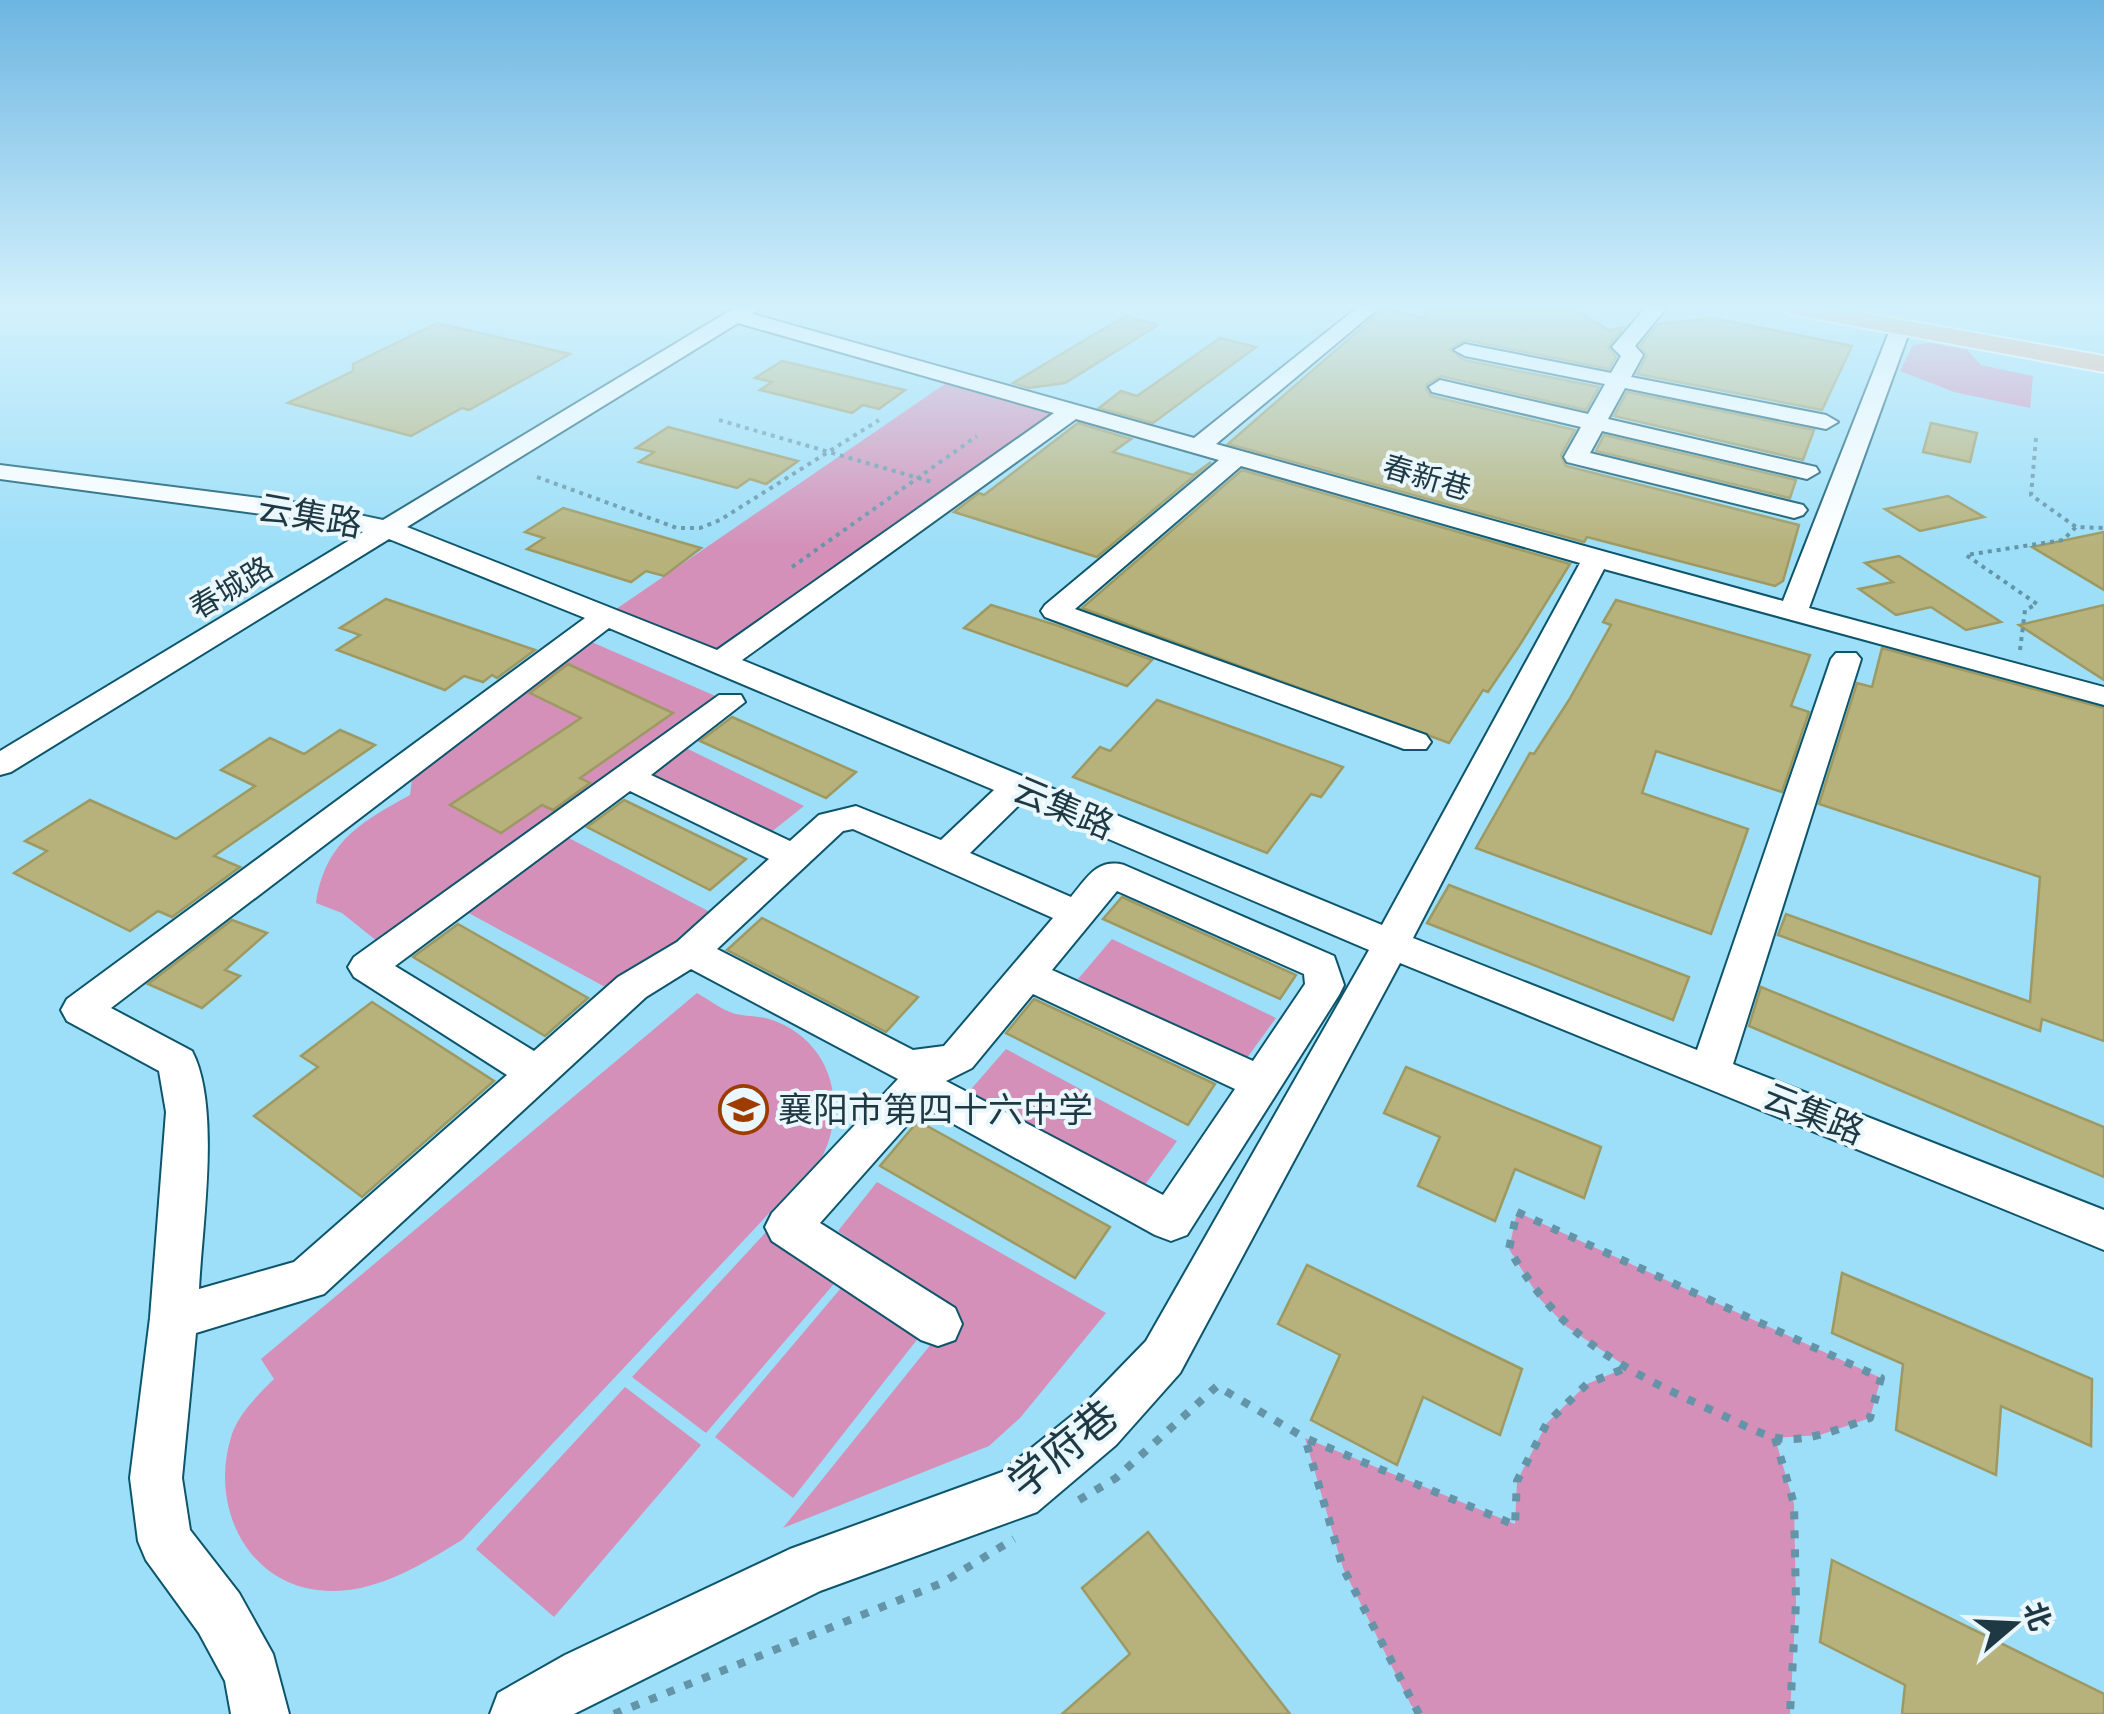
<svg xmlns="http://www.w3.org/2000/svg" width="2104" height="1714" font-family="'Titillium Web','Noto Sans SC',sans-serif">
<rect width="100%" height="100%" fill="#9ddff8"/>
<g fill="#d490b8">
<polygon points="1931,343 1967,350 1981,365 2033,376 2030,408 1954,392 1900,371 1913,345"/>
<polygon points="955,377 1074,410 720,662 606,616"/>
<path d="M587,640L720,698L378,942L342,913L316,903C325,842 361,822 410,795L413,771Z"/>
<polygon points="686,748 804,806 765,837 646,777"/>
<polygon points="565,836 710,912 638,972 607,988 465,911"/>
<polygon points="1112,939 1276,1018 1244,1062 1078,979"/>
<path d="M697,993C708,999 719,1008 730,1012C742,1017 756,1015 769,1019C830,1038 849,1103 822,1157L462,1540C424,1563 382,1590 335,1591C251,1593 207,1509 232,1434C240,1412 258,1395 274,1379L261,1359Z"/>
<polygon points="1006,1049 1177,1141 1139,1193 966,1095"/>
<polygon points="877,1182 1106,1313 1020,1418 989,1446 783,1528 956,1313 838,1231"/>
<polygon points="1517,1212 1881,1378 1870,1418 1820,1435 1775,1438 1794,1504 1796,1602 1790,1714 1419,1714 1411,1705 1343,1568 1305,1438 1515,1524 1517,1481 1547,1423 1587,1384 1627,1367 1567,1327 1540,1299 1509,1249"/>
<polygon points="767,1231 839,1278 706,1433 632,1377"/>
<polygon points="846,1282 923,1332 793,1498 715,1437"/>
<polygon points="625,1387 701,1445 554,1617 476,1549"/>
</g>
<g fill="#b7b27b" stroke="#9e9962" stroke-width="2.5">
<polygon points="1426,307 1572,307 1608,330 1623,328 1608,347 1616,357 1609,369 1466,340 1450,349 1464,360 1599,387 1586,410 1441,376 1427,384 1426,389 1431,396 1575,430 1561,455 1566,466 1799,525 1783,581 1775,586 1587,537 1584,542 1228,444 1383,309 1425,318"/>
<polygon points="1125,316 1158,325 1065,383 1029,388 1013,383"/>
<polygon points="1713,318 1852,346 1822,410 1637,374 1647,355 1640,346 1658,324"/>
<polygon points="437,323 570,354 469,410 462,408 411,436 288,403 353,371 353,364"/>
<polygon points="1220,338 1256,347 1153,423 1099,408 1121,391 1137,396"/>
<polygon points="782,361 905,390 879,409 863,405 852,413 760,390 772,382 755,378"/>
<polygon points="1627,392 1814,430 1803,460 1614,416"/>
<polygon points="1078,423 1131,439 1113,452 1193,475 1211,462 1097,557 954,512 979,493 984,495"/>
<polygon points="1931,423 1977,433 1970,462 1923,452"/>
<polygon points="668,427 798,461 766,484 750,479 737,488 639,462 654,452 636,448"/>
<polygon points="1604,435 1796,480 1790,498 1596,451"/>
<polygon points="1242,470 1570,564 1521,643 1488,692 1483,690 1449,743 1082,608"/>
<polygon points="1948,496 1984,517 1920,531 1885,509"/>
<polygon points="563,508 701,548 664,576 646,571 631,582 527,549 544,538 525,532"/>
<polygon points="2104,532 2104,590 2032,547"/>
<polygon points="1899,556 2001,622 1966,630 1931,607 1896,615 1859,589 1893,582 1865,563"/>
<polygon points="386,599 535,650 497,678 492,675 483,682 464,676 445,690 337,650 360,635 340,628"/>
<polygon points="1616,600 1810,655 1791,706 1809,712 1782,792 1656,751 1642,793 1748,829 1711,934 1476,848 1530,753 1534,754 1569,700 1611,625 1603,622"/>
<polygon points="991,605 1056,625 1152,660 1127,686 964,628"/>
<polygon points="2104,605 2104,680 2019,625"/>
<polygon points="1882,648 2104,708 2104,1041 2042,1019 2040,1031 1778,935 1786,914 2030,1002 2040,877 1819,804 1857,683 1872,687"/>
<polygon points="568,664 673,713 580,778 590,783 553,810 542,805 501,833 450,805 581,718 530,693"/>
<polygon points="1157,700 1343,767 1321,797 1311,794 1267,853 1073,777 1100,747 1110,751"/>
<polygon points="732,717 856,772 826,798 700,741"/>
<polygon points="340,730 375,745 214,856 240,867 172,917 158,911 130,931 14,873 47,851 25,841 90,800 176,839 255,786 221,770 270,738 304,754"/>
<polygon points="624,800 746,859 710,890 587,827"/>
<polygon points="1449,885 1689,977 1673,1020 1427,923"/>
<polygon points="1122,897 1296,975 1280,999 1103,919"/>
<polygon points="762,918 918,997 886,1032 727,950"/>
<polygon points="232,920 267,933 225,970 240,976 202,1008 148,984"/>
<polygon points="458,924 588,998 545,1036 413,957"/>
<polygon points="1761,987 2104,1127 2104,1177 1749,1026"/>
<polygon points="1034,999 1215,1084 1188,1125 1006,1033"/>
<polygon points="372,1002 494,1081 362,1197 254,1116 318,1067 301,1056"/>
<polygon points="1406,1067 1601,1147 1584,1198 1515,1169 1495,1221 1418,1186 1440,1137 1384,1113"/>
<polygon points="918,1121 1110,1227 1075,1278 880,1166"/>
<polygon points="1307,1265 1522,1369 1500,1435 1423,1397 1397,1465 1311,1420 1340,1355 1278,1324"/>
<polygon points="1842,1273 2092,1379 2091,1446 2001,1406 1996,1475 1896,1430 1903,1364 1832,1333"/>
<polygon points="1148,1532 1290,1714 1062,1714 1130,1654 1082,1588"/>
<polygon points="1832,1560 2104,1694 2104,1714 1902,1714 1905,1685 1820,1642"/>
</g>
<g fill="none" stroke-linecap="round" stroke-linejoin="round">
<defs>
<g id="minor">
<path d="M736,307H760L752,314L1194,438L1358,307H1380L1216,444L1783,601L1891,327L1901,321L1908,323L1911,327L1809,608L2104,687V705L1604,569L1413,938L1697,1050L1831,659L1836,653H1856L1861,659L1733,1064L2104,1210V1250L1400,963L1180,1373L1116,1445L1037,1512L820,1591L574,1714H490L498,1693L565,1655L790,1549L1002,1472L1080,1409L1146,1341L1369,950L1022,802L970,853L1071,897C1087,878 1097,858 1124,865L1334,956L1344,985L1339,995L1187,1235L1171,1241L1155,1235L923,1107L820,1223L955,1308L962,1324L955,1340L938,1346L921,1340L772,1241L765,1227L772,1213L898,1079L691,969L646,997L324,1294L196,1333L182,1478L190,1530L239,1593L273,1654L289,1714H231L225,1681L199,1633L146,1560L138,1541L130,1478L150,1318L166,1112L159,1071L67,1021L61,1010L67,999L585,618L389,539L11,772L0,775V751L363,532L307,520L0,479V465L307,504L383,520ZM738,323L1054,413L717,650L407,527ZM1076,419L1219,460L1045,605L1041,611L1045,617L1404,749H1426L1431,742L1426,735L1075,609L1241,466L1580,563L1382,925L742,660ZM609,628L994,790L941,840L856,806L819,815L790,841L651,775L745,702L741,695H719L354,957L348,967L354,977L507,1075L294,1262L199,1289C202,1225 221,1106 192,1051L111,1008ZM630,791L769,859L677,942L618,977L534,1051L395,966ZM853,829L1053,918L944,1046L913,1050L717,949L843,831ZM1117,891L1304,974L1305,984L1253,1061L1052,970ZM1033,994L1235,1089L1163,1195L946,1081L972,1068Z"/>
<polygon points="1646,307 1667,307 1635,346 1643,355 1631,377 1826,415 1838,422 1826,429 1625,388 1608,419 1816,467 1819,472 1807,479 1602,431 1590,453 1803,505 1807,510 1803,515 1794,518 1567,462 1564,457 1581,427 1432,392 1429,387 1440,380 1588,414 1605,384 1465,356 1454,350 1465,344 1611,373 1621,356 1612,347"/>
</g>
<polygon id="major" points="1778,307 1829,307 2104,356 2104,372 1790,314"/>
</defs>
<use href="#minor" stroke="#0c556b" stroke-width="4"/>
<use href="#major" stroke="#fff" stroke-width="4"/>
<g stroke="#6494a7" stroke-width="4" stroke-dasharray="4 5" stroke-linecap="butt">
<polyline points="719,420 932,482"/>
<polyline points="2036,438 2031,495 2076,527 2104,528"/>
<polyline points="537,477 677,528 700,528 720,520 879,420"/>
<polyline points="792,567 977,436"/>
<polyline points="2020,650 2025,610 2037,604 1966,555 2063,540 2076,527"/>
</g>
<g stroke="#6494a7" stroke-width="8" stroke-dasharray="8 11" stroke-linecap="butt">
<path d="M1517,1212L1881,1378L1870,1418C1841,1428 1803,1445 1773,1437C1752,1431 1730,1418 1709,1409C1620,1368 1560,1337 1509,1249Z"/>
<polyline points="1775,1438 1794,1504 1796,1602 1790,1714"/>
<polyline points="1079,1500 1116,1478 1217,1386 1305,1438"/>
<polyline points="614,1714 942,1583 1014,1539"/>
<polyline points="1419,1714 1343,1568 1305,1438 1515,1525 1517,1481 1547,1423 1587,1384 1628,1367"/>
</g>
<use href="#minor" fill="#fff" fill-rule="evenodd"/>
<use href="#major" fill="#f0ac8c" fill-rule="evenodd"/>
</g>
<linearGradient id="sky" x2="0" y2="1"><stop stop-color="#6db6e2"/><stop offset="0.56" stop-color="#d3f1fc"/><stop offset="1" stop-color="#d3f1fc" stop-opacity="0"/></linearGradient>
<rect width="2104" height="547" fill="url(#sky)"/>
<defs>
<symbol id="school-ring" viewBox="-11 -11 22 22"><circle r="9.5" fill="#eaf7fc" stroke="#9e3c00" stroke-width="1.5"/><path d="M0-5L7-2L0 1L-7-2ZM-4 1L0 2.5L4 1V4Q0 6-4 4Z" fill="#9e3c00"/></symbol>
</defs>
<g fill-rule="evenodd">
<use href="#school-ring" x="716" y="1082" width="55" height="55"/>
</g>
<g text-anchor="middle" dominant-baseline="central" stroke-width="8" stroke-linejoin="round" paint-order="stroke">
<g font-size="30" fill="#1e3943" stroke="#eaf7fc">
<text transform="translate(1427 477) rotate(16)">春新巷</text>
<text transform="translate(231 587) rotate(-31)">春城路</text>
</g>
<g font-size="35" fill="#1e3943" stroke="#eaf7fc">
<text transform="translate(310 515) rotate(10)">云集路</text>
<text transform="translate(1064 807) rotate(23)">云集路</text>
<text transform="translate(1814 1113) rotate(22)">云集路</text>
</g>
<g font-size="35" fill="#1e3943" stroke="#eaf7fc" text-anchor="start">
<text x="778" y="1109">襄阳市第四十六中学</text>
</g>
<g font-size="42" fill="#1e3943" stroke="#eaf7fc">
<text transform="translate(1062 1448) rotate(-39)">学府巷</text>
</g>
</g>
<g transform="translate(2014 1624) rotate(71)" stroke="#eaf7fc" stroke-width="8" paint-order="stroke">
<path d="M0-8L18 38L0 25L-18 38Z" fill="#1e3943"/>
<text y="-15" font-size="28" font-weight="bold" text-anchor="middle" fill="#1e3943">北</text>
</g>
</svg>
